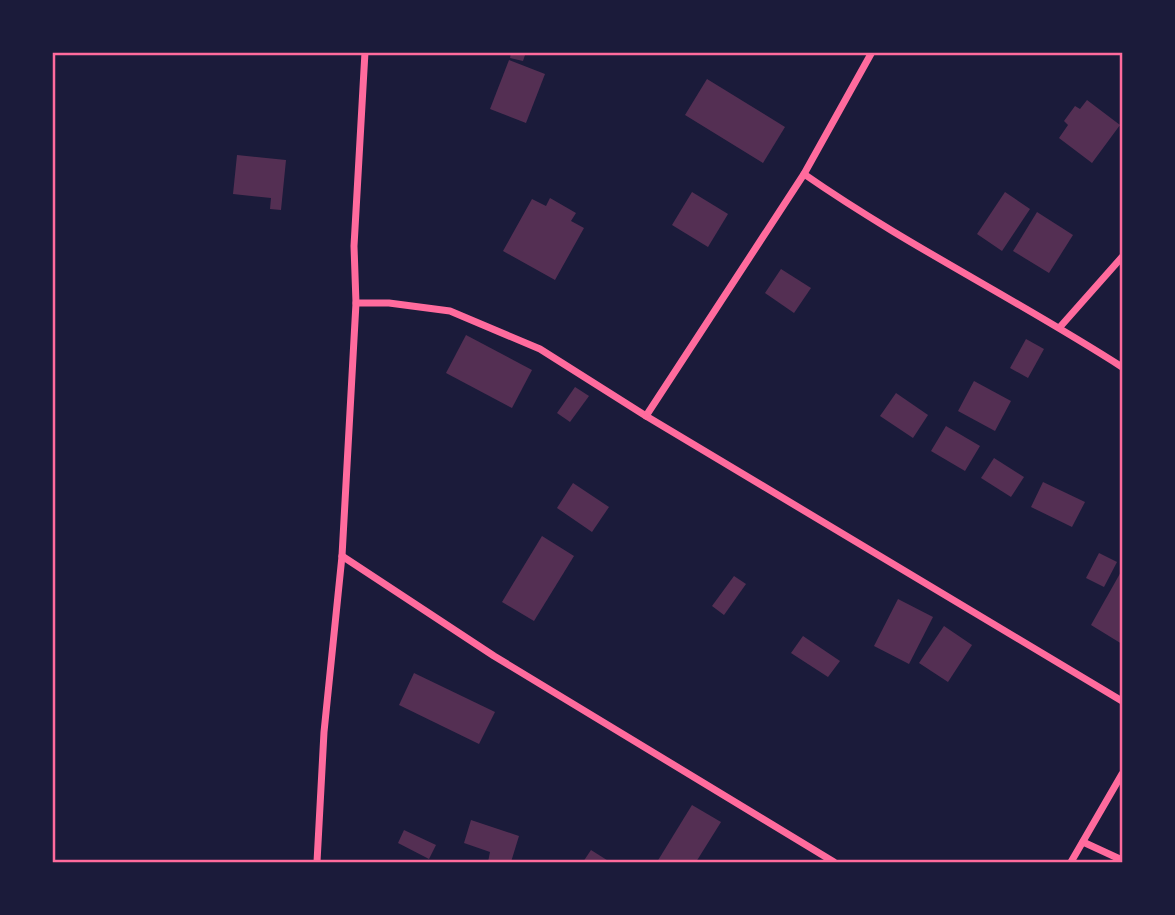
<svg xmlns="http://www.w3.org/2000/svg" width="1175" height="915" font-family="'Source Sans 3',sans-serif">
<rect width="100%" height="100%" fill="#1b1b3a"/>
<g fill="#542f53">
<polygon points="511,52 525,55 523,61 510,58"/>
<polygon points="509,60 545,74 526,123 490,109"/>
<polygon points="707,79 785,127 763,163 685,115"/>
<polygon points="1087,100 1120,125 1092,163 1059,138 1068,125 1064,121 1075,106 1080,109"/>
<polygon points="237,155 286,160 281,210 270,209 271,198 233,194"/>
<polygon points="692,192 728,214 708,247 672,225"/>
<polygon points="1005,192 1030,209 1002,251 977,234"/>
<polygon points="550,198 576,213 571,221 584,228 555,280 503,251 532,199 546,206"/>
<polygon points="1037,212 1073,235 1049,273 1013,251"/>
<polygon points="781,269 811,288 794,313 765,293"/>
<polygon points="466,335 532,370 512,408 446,373"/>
<polygon points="1026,339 1044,349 1028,378 1010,368"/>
<polygon points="974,381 1011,401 995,431 958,411"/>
<polygon points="575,387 589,396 570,422 557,413"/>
<polygon points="896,393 928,415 913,438 880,416"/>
<polygon points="946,426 980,446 965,471 931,451"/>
<polygon points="994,458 1024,477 1011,497 981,478"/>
<polygon points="1043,482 1085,502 1072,527 1031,507"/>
<polygon points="573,483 609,507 592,532 557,508"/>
<polygon points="542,536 574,556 534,621 502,602"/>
<polygon points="1099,553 1117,562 1104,587 1086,578"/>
<polygon points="1122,570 1122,644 1091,625"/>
<polygon points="734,576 746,584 724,615 712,606"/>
<polygon points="898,599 933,617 909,664 874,646"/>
<polygon points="944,626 972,645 948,682 919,663"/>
<polygon points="803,636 840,661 828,677 791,653"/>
<polygon points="414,673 495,712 479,744 399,705"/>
<polygon points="692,805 721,822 696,862 657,862"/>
<polygon points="471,820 519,836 511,862 488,862 490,852 464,843"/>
<polygon points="404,830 436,845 429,859 398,843"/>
<polygon points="591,850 610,862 583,862"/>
</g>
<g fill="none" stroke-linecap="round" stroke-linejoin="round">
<g stroke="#ff6b9d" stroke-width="7">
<path d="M804,174C906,245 1018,300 1122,367"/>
<polyline points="356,303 389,303 450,311 540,349 646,416 1122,701"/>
<polyline points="1060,327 1122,257"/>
<polyline points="646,416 804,174 872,52"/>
<polyline points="342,556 494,656 834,862"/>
<polyline points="1083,842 1122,860"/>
<polyline points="317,862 324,732 342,556 356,303 354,246 365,52"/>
<polyline points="1071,862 1122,774"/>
</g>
</g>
<rect width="1175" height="915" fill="none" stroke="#1b1b3a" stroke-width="108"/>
<rect x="54" y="54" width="1067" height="807" fill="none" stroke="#ff6b9d" stroke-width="2.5"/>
</svg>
